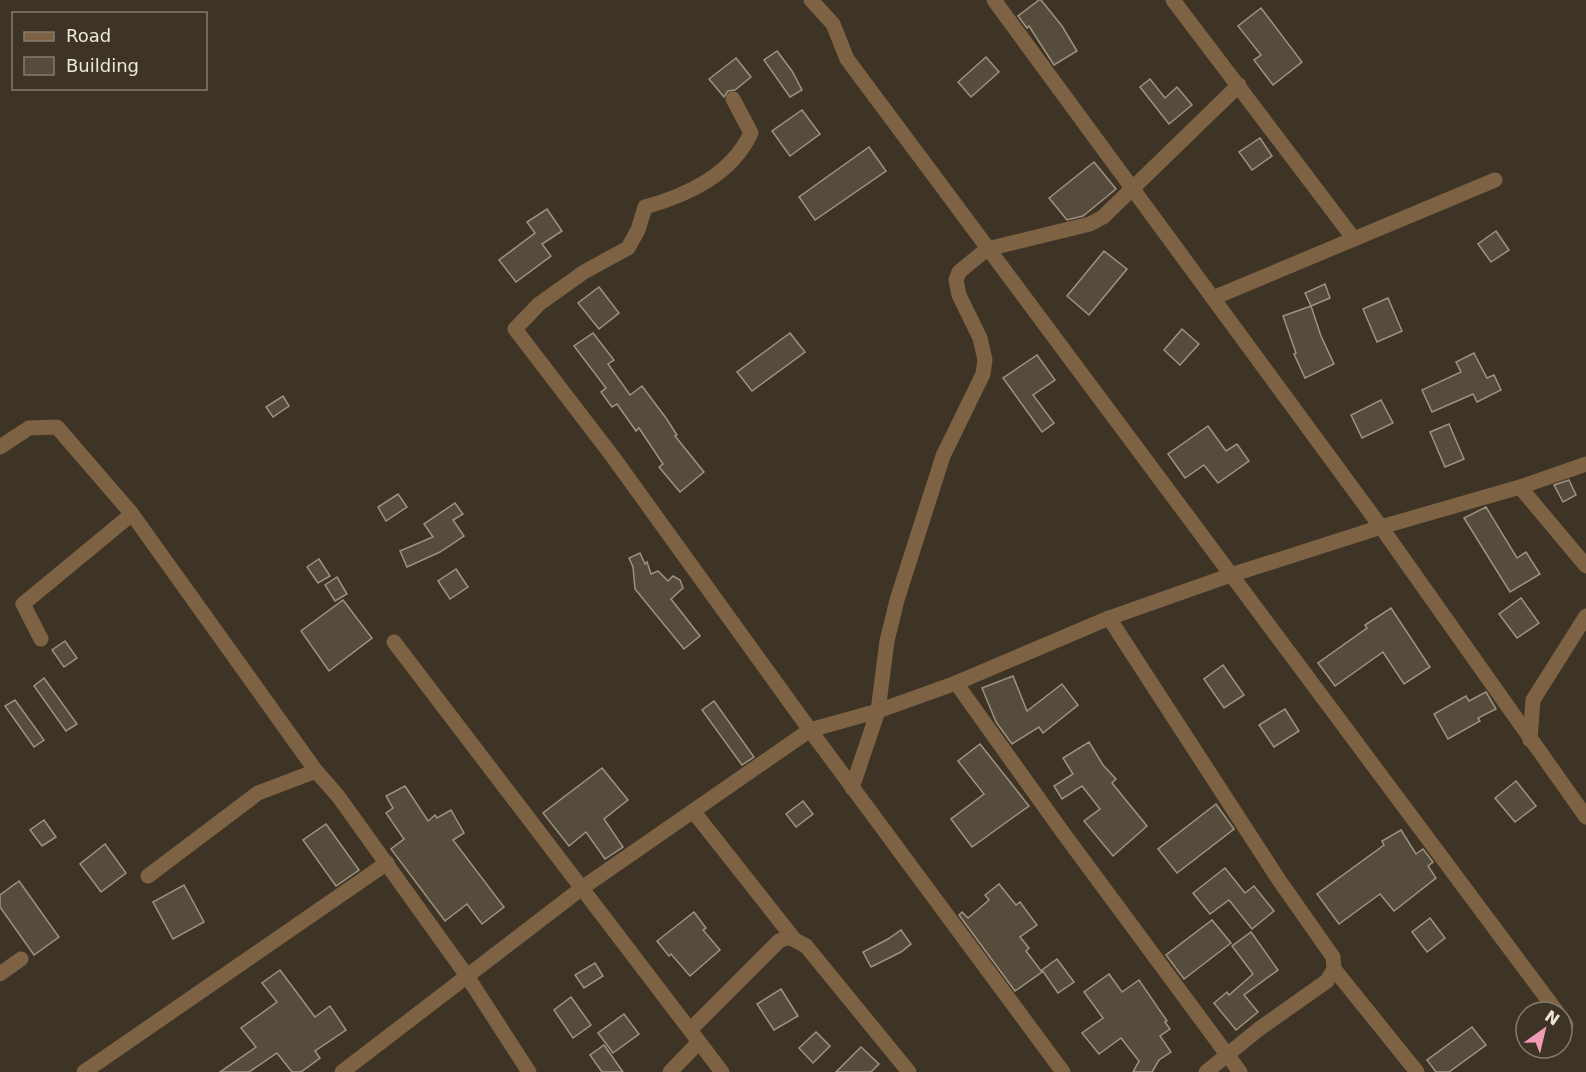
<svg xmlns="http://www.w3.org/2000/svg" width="1586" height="1072" font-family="'DejaVu Sans',sans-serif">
<rect width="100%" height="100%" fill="#3e3425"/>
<g fill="#564c3c" stroke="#9e9281" stroke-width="1.5">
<polygon points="1039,0 1041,0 1062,26 1077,51 1054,65 1029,26 1027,28 1018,16"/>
<polygon points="1261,8 1302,62 1273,85 1254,60 1261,55 1238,26"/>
<polygon points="777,51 792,71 802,90 790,97 764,60"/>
<polygon points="986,57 999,72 971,97 958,82"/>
<polygon points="736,58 751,77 735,90 728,91 724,97 709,79"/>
<polygon points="1150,79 1165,98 1177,87 1192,105 1169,124 1140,87"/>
<polygon points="802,110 820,134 790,156 772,131"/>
<polygon points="1260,138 1272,156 1252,170 1239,152"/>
<polygon points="869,147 886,171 815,220 799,197"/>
<polygon points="1094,162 1116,189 1083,216 1067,220 1049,198"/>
<polygon points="547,209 562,231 542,244 551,256 516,282 499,260 535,233 527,222"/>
<polygon points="1496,231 1509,250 1491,262 1478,244"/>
<polygon points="1104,251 1127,269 1089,315 1067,296"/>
<polygon points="1325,284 1330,298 1311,306 1305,293"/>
<polygon points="599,287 619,313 599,329 578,303"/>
<polygon points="1388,298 1402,331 1377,342 1363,309"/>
<polygon points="1311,306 1321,336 1334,364 1305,378 1294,354 1296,353 1283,316"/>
<polygon points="1182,329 1199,344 1180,365 1164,350"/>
<polygon points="593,333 614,360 608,364 630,395 642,386 666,418 677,435 675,436 704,472 680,492 659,467 663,464 639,428 636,431 617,404 612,407 601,392 606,388 574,346"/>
<polygon points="790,333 805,352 752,391 737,372"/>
<polygon points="1474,353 1487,378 1494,375 1501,390 1477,402 1473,394 1432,412 1422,390 1461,372 1456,362"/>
<polygon points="1037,355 1055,380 1033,395 1054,423 1042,432 1003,378"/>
<polygon points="283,396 289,406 273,417 266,407"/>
<polygon points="1381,400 1393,423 1362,438 1351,415"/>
<polygon points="1449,424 1464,459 1445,467 1430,432"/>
<polygon points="1208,426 1226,451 1237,444 1249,461 1218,483 1204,465 1185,478 1168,454"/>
<polygon points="1569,480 1576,495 1563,502 1554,485"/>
<polygon points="398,494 407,507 386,521 378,507"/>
<polygon points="455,503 463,514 453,520 464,536 440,552 407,567 400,551 433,537 424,524"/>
<polygon points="1486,507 1517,558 1526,552 1540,574 1510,592 1464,518"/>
<polygon points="640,553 645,564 647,562 651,574 658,571 668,581 673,576 680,580 683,588 671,599 700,636 684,649 635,589 633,567 629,558"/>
<polygon points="319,559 330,576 318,583 307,567"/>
<polygon points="456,569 468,587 450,599 438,581"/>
<polygon points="337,577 347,594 335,601 325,585"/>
<polygon points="1521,598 1539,623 1517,638 1499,614"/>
<polygon points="343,600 372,638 329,671 301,631"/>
<polygon points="1391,608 1430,667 1404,684 1383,652 1335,686 1318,663 1367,628 1365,625"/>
<polygon points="65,641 77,658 64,667 52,650"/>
<polygon points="1223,665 1244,695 1224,708 1204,679"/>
<polygon points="1013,676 1027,711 1062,684 1078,705 1043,733 1039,727 1012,744 996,722 982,688"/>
<polygon points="44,678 77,724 66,731 34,686"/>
<polygon points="1486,692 1496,709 1478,718 1480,721 1448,739 1434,714 1466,696 1469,701"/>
<polygon points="15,700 44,740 34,747 5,706"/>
<polygon points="714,701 754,757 742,765 702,710"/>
<polygon points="1285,709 1299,731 1274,747 1259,725"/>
<polygon points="1089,742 1103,765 1116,779 1112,783 1147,826 1113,856 1084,821 1100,809 1082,786 1062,799 1054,786 1073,774 1063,758"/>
<polygon points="980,744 1029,806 972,847 951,819 984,794 958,761"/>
<polygon points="602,768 628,800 604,819 623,847 605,859 586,832 569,846 543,813"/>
<polygon points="1516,781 1536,806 1515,822 1495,798"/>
<polygon points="405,786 428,821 435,815 437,818 451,810 464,833 453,840 504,907 482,924 467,904 445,921 391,849 404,839 386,813 393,808 386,796"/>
<polygon points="803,801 813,814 796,827 786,814"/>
<polygon points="1216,804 1234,829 1177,873 1158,849"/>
<polygon points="44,820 56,837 42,846 30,830"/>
<polygon points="326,824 359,870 336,886 303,840"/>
<polygon points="1401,830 1416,854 1423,849 1433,862 1428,866 1436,878 1394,911 1380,894 1339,924 1317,894 1384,845 1382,841"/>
<polygon points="105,844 126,873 101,892 80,864"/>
<polygon points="1225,868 1245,893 1254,886 1274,911 1252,929 1229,900 1210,914 1193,893"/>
<polygon points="19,881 59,937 34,955 0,907 0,895"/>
<polygon points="999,884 1016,905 1020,902 1037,925 1020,937 1029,948 1026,951 1042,972 1015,991 959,915 962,912 968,918 989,900 985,895"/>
<polygon points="184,885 204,922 173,939 153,902"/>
<polygon points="694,912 706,928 703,930 720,950 690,976 671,954 669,956 657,941"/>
<polygon points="1430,918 1445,938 1427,952 1412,932"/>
<polygon points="1212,920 1231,943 1184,979 1166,955"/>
<polygon points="901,930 911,944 901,952 871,967 863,952 888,939"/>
<polygon points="1251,932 1278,970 1244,995 1258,1012 1236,1030 1214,1003 1227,992 1229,995 1253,974 1232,946"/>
<polygon points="1057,959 1074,982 1058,993 1042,970"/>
<polygon points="595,963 603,976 584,988 575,975"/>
<polygon points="280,970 315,1017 330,1006 346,1030 315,1051 320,1058 301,1072 292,1072 277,1053 249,1072 220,1072 256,1047 241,1028 277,1002 262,983"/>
<polygon points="1109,974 1122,992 1139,980 1167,1021 1165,1022 1170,1029 1160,1036 1171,1052 1159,1060 1152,1072 1133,1072 1139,1061 1121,1038 1099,1054 1082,1033 1103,1018 1084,992"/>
<polygon points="781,989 798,1016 774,1030 757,1004"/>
<polygon points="571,997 591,1025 573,1038 554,1010"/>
<polygon points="624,1014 639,1034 613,1053 598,1033"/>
<polygon points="1472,1027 1486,1045 1449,1072 1436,1072 1427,1060"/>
<polygon points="816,1032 830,1046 813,1063 799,1048"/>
<polygon points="604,1045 623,1072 602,1072 590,1055"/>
<polygon points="861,1047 879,1064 871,1072 836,1072"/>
</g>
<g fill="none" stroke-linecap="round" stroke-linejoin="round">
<g stroke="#7e6244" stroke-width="15">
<polyline points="811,0 833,24 847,59 1557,1012"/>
<polyline points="994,0 1381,527 1586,817"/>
<polyline points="1173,0 1354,239"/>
<path d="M733,99L751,133C731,175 688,195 645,207L638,230L628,248L584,272L539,304L515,329L613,457L810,730L1063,1072"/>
<polyline points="1213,298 1495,180"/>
<polyline points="0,447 29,428 57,427 132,514 316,771"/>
<polyline points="1520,487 1586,464"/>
<polyline points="1109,618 1279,880 1333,957 1334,969 1327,981 1259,1029 1206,1072"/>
<polyline points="41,639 23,604 132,514"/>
<polyline points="394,642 722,1072"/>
<polyline points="956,683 1064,834 1240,1072"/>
<polyline points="1530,740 1533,700 1586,616"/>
<polyline points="852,788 878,711 887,641 897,600 943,456 983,374 985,360 980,338 959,295 956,280 959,272 987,249 1090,224 1103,217 1239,85"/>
<polyline points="693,811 794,939"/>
<polyline points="148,876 258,793 316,771 338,796 467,976 529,1072"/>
<polyline points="1334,969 1417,1072"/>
<polyline points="0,974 21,959"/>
<polyline points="1562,1019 1566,1025"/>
<polyline points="690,1030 779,941 789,937 806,946 909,1072"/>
<polyline points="84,1072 387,863"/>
<polyline points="342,1072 582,888 810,730 878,711 956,683 1109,618 1231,575 1381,527 1520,487 1586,566"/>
<polyline points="670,1072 699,1042"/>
</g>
</g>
<rect x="12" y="12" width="195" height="78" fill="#3e3425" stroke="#847b6e" stroke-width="1.5"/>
<rect x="24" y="32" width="30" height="9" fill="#7e6244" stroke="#847b6e" stroke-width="1.5"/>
<text x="66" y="42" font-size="18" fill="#ece6dc">Road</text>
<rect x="24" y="57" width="30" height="18" fill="#564c3c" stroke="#847b6e" stroke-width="1.5"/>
<text x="66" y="72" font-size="18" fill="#ece6dc">Building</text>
<g transform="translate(1544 1030) rotate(34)"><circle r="28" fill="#3e3425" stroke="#847b6e" stroke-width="1.5"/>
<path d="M0-4.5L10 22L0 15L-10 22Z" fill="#f09ab6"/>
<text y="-9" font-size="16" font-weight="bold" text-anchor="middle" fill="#ece6dc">N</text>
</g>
</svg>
